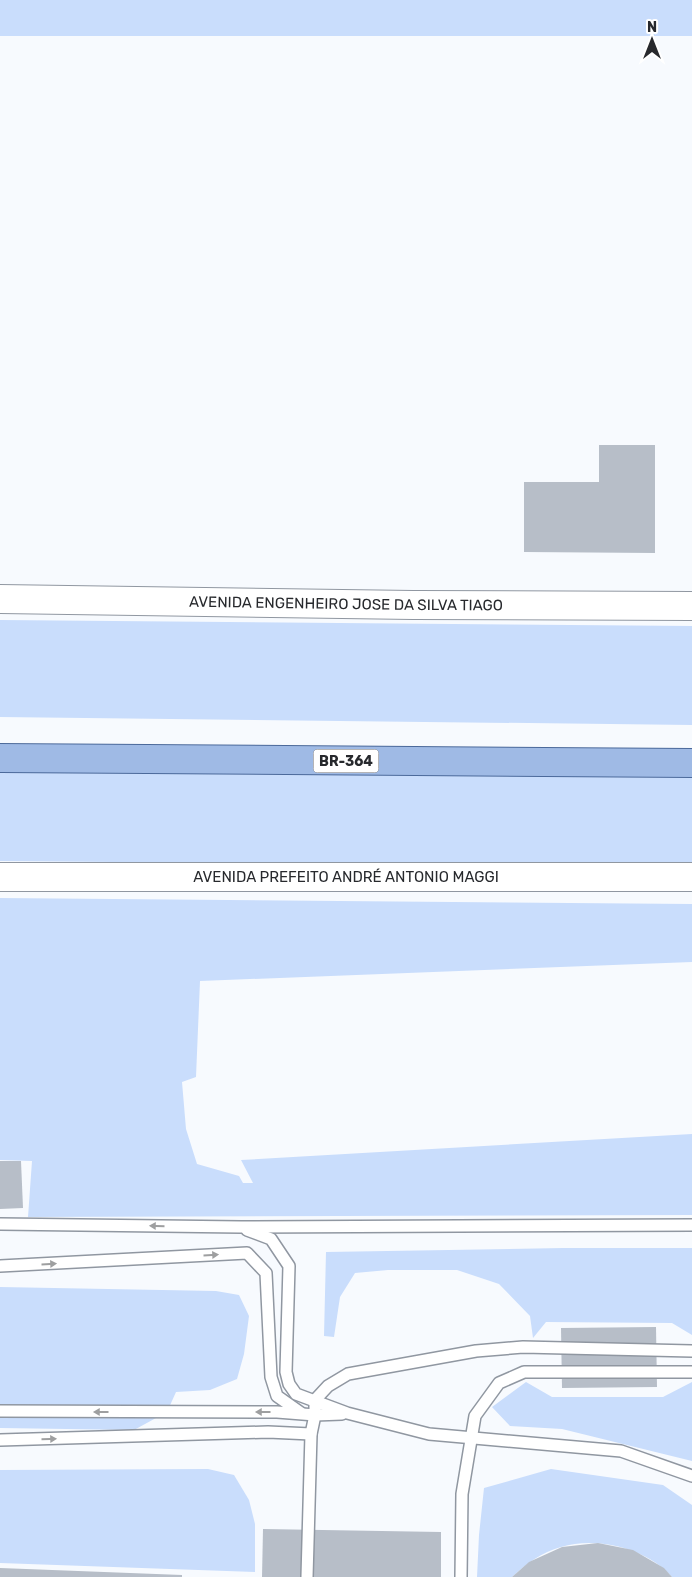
<svg xmlns="http://www.w3.org/2000/svg" width="692" height="1577" font-family="Rubik,sans-serif">
<rect width="100%" height="100%" fill="#f7fafe"/>
<g fill="#c9ddfc">
<rect x="0" y="0" width="692" height="36"/>
<polygon points="0,620 692,626 692,725 0,717"/>
<polygon points="0,771 692,777 692,867 0,861"/>
<polygon points="0,898 692,904 692,962 200,981 196,1077 182,1082 186,1129 197,1164 239,1176 243,1183 253,1183 241,1160 692,1134 692,1215 28,1217 32,1161 0,1160"/>
<polygon points="563,1248 692,1248 692,1335 672,1323 546,1322 533,1338 530,1316 499,1284 457,1270 388,1270 355,1273 340,1297 334,1337 324,1336 326,1252"/>
<polygon points="0,1287 216,1291 239,1295 249,1316 244,1354 237,1379 210,1390 176,1392 167,1412 134,1430 0,1428"/>
<polygon points="526,1382 552,1397 663,1397 692,1382 692,1461 562,1429 510,1426 492,1407"/>
<polygon points="208,1469 234,1475 249,1500 255,1524 255,1572 0,1563 0,1470"/>
<path d="M551,1469L663,1485L692,1505V1577H672C647,1549 598,1536 561,1547C542,1552 526,1564 512,1577H477L479,1535L484,1488Z"/>
</g>
<g fill="#b7bec8">
<polygon points="599,445 655,445 655,553 524,552 524,482 599,482"/>
<polygon points="0,1161 21,1161 23,1208 0,1209"/>
<polygon points="656,1327 657,1387 562,1388 561,1328"/>
<polygon points="263,1529 441,1532 441,1577 262,1577"/>
<polygon points="598,1543 633,1550 664,1568 672,1577 512,1577 529,1562 562,1547"/>
<polygon points="0,1568 182,1575 182,1577 0,1577"/>
</g>
<g fill="none" stroke-linecap="round" stroke-linejoin="round">
<defs>
<g id="lane">
<polyline points="0,1224 241,1227 692,1225"/>
<polyline points="247,1230 271,1239 289,1266 286,1372 289,1384 296,1394 347,1413 429,1434 621,1451 692,1476"/>
<polyline points="0,1266 247,1253 266,1273 271,1377 277,1396 301,1413"/>
<polyline points="0,1411 277,1412 315,1415 342,1414"/>
<polyline points="0,1440 268,1432 311,1434"/>
<polyline points="307,1577 311,1434 315,1415 315,1400 328,1386 348,1374 476,1351 523,1347 692,1351"/>
<polyline points="461,1577 462,1494 475,1416 499,1383 524,1372 692,1372"/>
</g>
<g id="secondary">
<path id="s1" d="M0,599L413,605L692,606"/>
<path id="s2" d="M0,877H692"/>
</g>
<polyline id="primary" points="0,758 692,763"/>
</defs>
<use href="#lane" stroke="#9097a1" stroke-width="14"/>
<use href="#secondary" stroke="#9097a1" stroke-width="30"/>
<use href="#primary" stroke="#4b699a" stroke-width="30"/>
<use href="#lane" stroke="#fff" stroke-width="11"/>
<use href="#secondary" stroke="#fff" stroke-width="28"/>
<use href="#primary" stroke="#9fbae5" stroke-width="28"/>
</g>
<defs><path id="oneway-solid" d="M-6-.8H1V-3.2L6.5 0L1 3.2V.8H-6Z" transform="scale(1.25)"/></defs>
<g fill="#9e9fa0">
<use href="#oneway-solid" transform="translate(157 1226) rotate(-179)"/>
<use href="#oneway-solid" transform="translate(211 1255) rotate(-3)"/>
<use href="#oneway-solid" transform="translate(49 1264) rotate(-3)"/>
<use href="#oneway-solid" transform="translate(101 1412) rotate(-180)"/>
<use href="#oneway-solid" transform="translate(263 1412) rotate(180)"/>
<use href="#oneway-solid" transform="translate(49 1439) rotate(-2)"/>
</g>
<g text-anchor="middle" dominant-baseline="central" stroke-width="5" stroke-linejoin="round" paint-order="stroke">
<rect fill="#fff" stroke="#68696c" stroke-width="1" x="313.5" y="749.5" width="65" height="23" rx="4"/>
<g font-size="14" font-weight="bold" fill="#27292d">
<text x="346" y="761">BR-364</text>
</g>
<g font-size="15" fill="#27292d" stroke="#fff">
<text stroke="none"><textPath href="#s1" startOffset="346">AVENIDA ENGENHEIRO JOSE DA SILVA TIAGO</textPath></text>
<text stroke="none"><textPath href="#s2" startOffset="346">AVENIDA PREFEITO ANDRÉ ANTONIO MAGGI</textPath></text>
</g>
</g>
<g transform="translate(652 40)" stroke="#ffffff" stroke-width="4" paint-order="stroke">
<path d="M0-4L9 19L0 12L-9 19Z" fill="#27292d"/>
<text y="-8" font-size="14" font-weight="bold" text-anchor="middle" fill="#27292d">N</text>
</g>
</svg>
